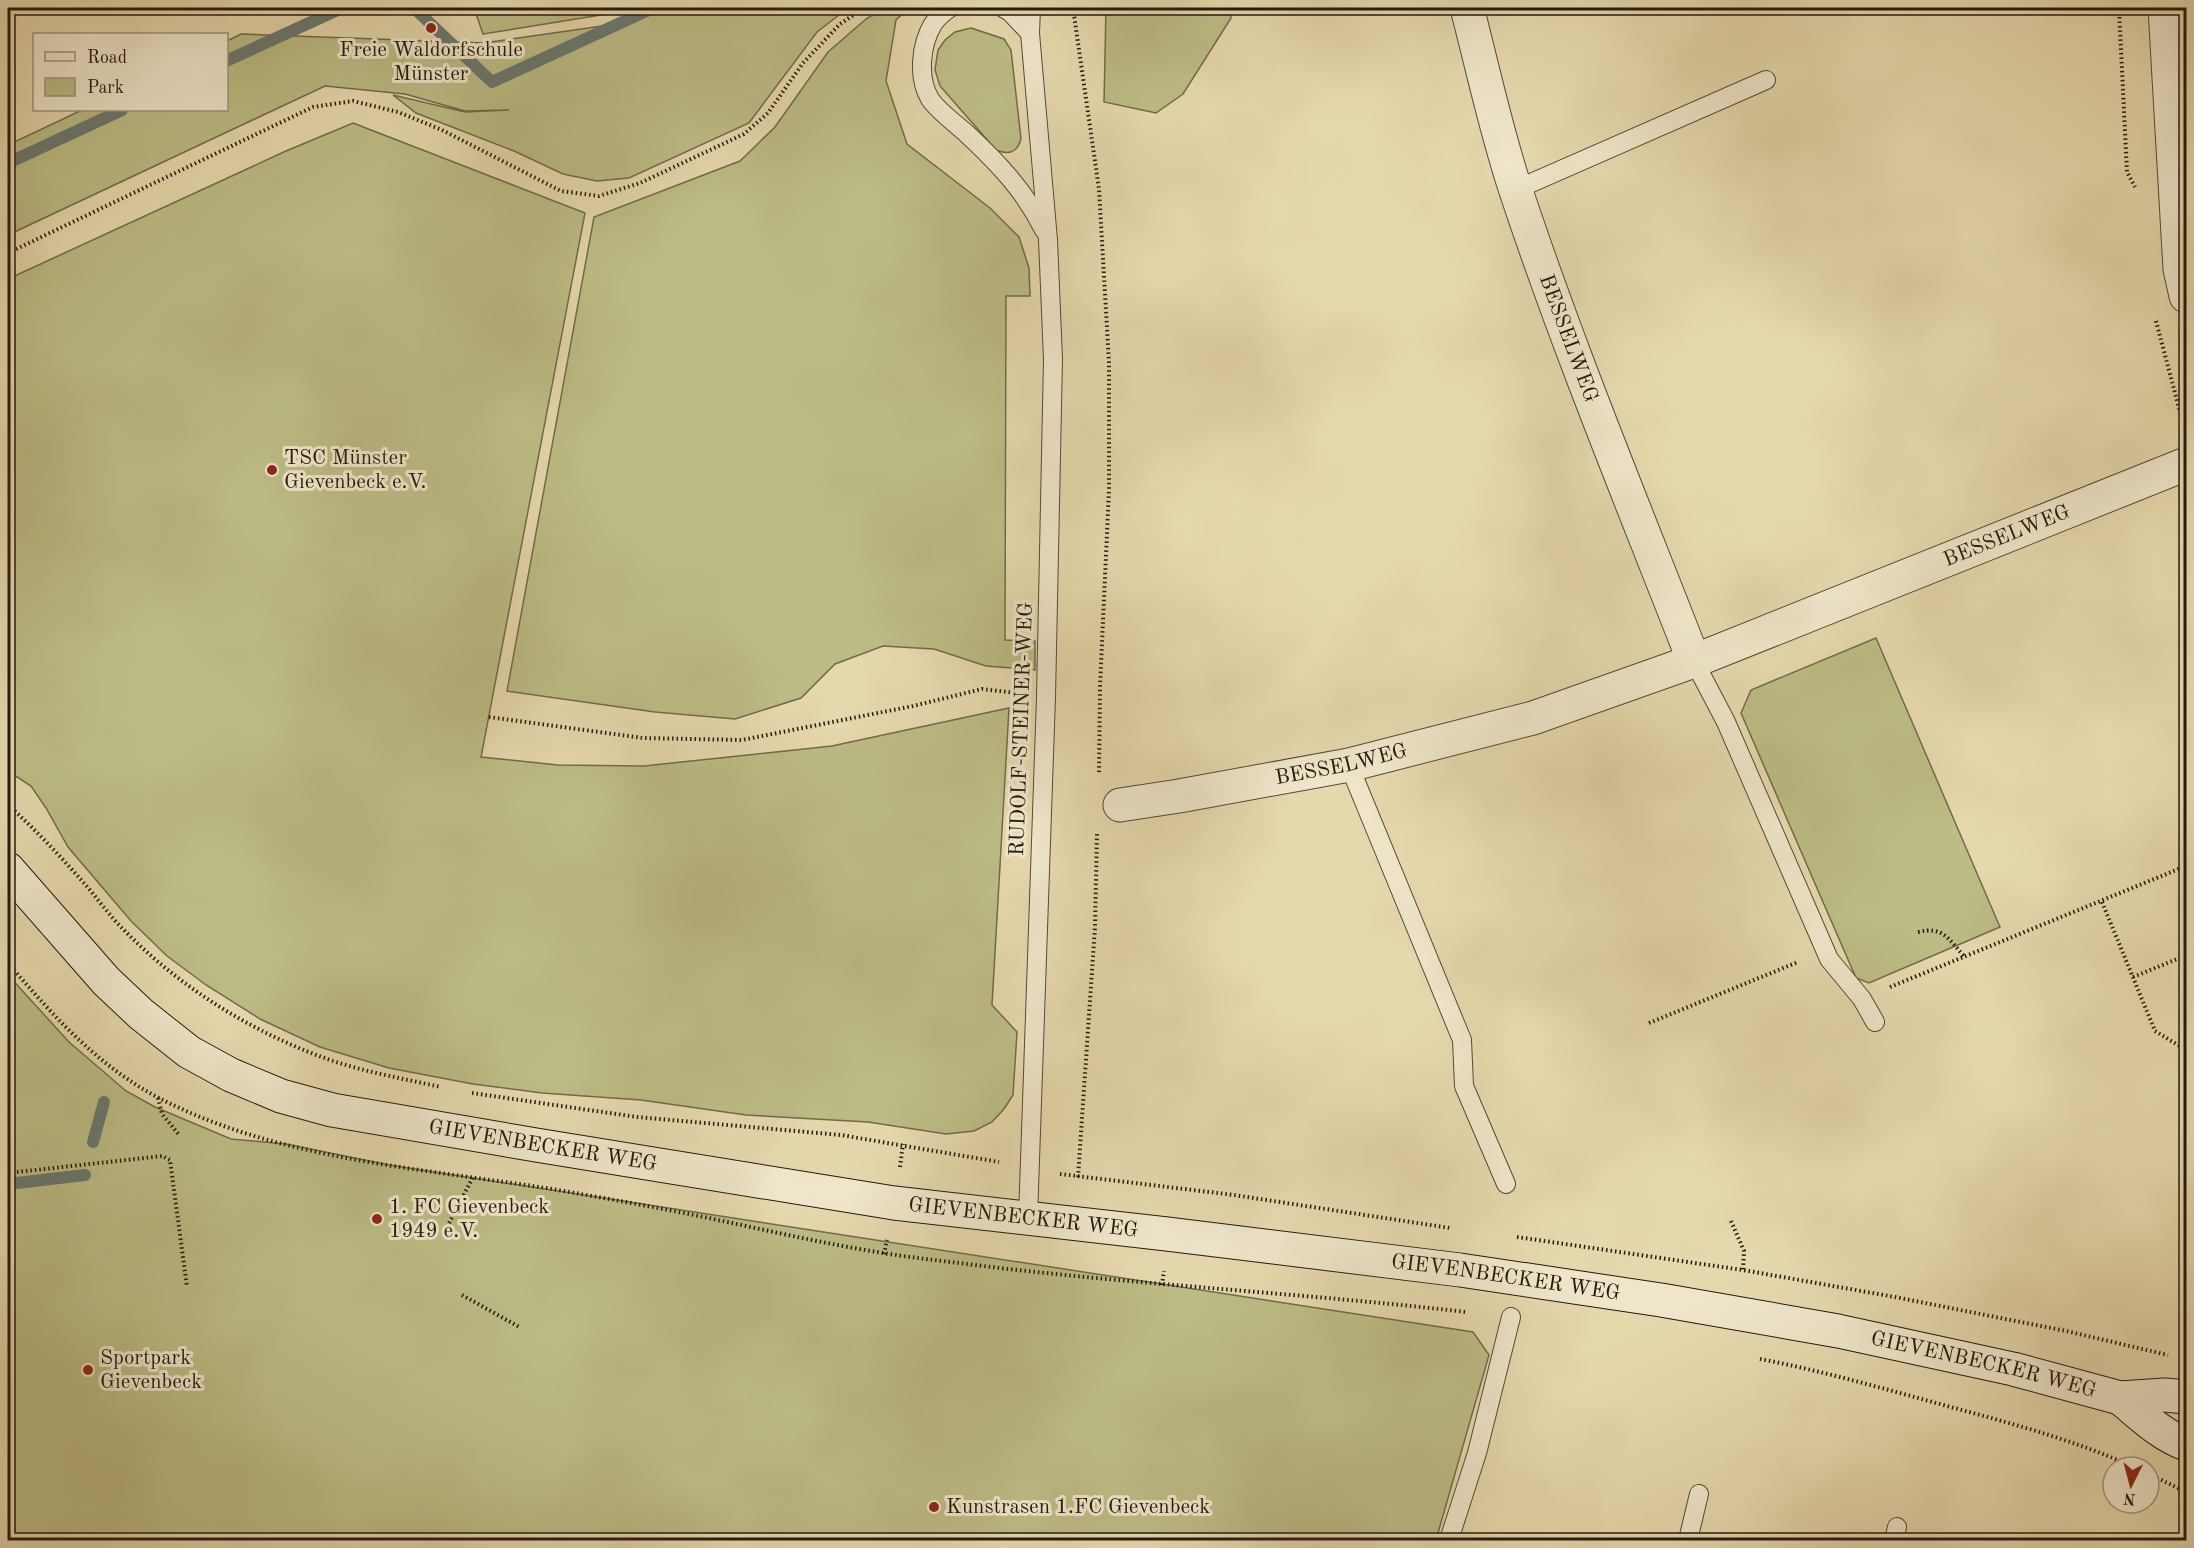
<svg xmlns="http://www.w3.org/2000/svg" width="2194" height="1548" font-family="'Old Standard TT',serif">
<rect width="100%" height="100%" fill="#e6d8ad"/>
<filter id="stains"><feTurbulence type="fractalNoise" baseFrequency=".00333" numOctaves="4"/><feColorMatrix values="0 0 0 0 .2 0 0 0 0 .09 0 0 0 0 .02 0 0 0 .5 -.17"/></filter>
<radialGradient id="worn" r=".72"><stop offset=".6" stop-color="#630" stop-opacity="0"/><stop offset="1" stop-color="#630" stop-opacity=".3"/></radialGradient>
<g fill="#bcbc85" stroke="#706b4a" stroke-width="1.5">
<polygon points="474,8 628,8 607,14 483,34"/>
<polygon points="662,8 848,8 817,32 749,123 629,178 597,181 563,174 514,151 416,113 393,95 465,112 509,110 465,111 405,94 325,86 8,235 8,145 82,110 226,110 227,41 241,34 484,43 609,25"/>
<polygon points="884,8 909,8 896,20 886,81 907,144 990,208 1019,237 1029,268 1030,296 1006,296 1005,640 1035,641 1035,670 986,666 934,649 883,646 835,664 801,698 735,719 655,712 507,691 594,217 740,161 775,127 828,52 866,19"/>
<polygon points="1106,8 1230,8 1231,18 1183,94 1156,113 1104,102"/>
<path d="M971,28L1004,39L1011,50L1021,139C1017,153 1009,155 996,150L940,86L935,70L938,50L945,40L955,32Z"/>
<polygon points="353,123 585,213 481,757 558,765 644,766 832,746 1009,708 992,1005 1017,1032 1013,1095 1004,1109 992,1122 974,1131 946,1134 868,1122 746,1115 641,1100 542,1093 473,1084 389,1068 320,1047 260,1019 206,985 167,956 131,921 68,847 46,808 31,786 8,771 8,279 286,151"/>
<polygon points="1876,638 2000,927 1869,983 1856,978 1741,713 1751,690"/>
<polygon points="8,975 69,1042 126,1091 155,1107 231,1139 286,1144 389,1165 1473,1332 1489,1355 1436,1540 8,1540"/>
</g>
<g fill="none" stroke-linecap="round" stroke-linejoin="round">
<g stroke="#697971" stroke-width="12">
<polyline points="414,8 492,82 653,8"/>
<polyline points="226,61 342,8"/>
<polyline points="8,163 122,110"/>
<polyline points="93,1142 104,1102"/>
<polyline points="8,1184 85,1175"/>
</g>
<defs>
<g id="service">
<path d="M950,8C944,12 937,18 933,24C921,44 917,77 930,99C937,110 956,124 967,134C998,163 1025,191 1044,230"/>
<polyline points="1003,8 1010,12 1030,33"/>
<polyline points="1515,190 1766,80"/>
<polyline points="1694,661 1726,722 1829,959 1862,999 1875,1022"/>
<polyline points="1349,765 1462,1040 1464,1086 1506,1184"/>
<polyline points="1028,1218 1046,697 1053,359 1048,240 1030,33 1031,8"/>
<polyline points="1449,1540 1477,1453 1511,1317"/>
<polyline points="1688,1540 1699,1494"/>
<polyline points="1894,1540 1897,1527"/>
</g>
<g id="minor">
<path id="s1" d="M1467,8C1483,69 1496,131 1516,191C1569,350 1633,505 1694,661"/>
<path id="s2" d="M1120,805L1179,796L1349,765L1533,718L1694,661L2186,464"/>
</g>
<polyline id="tertiary" points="2165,8 2180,269 2186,296"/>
<g id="secondary">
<path id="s3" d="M8,869L106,981L141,1014L189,1052L231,1075L281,1096L332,1110L536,1145L894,1203L1167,1234L1460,1270L1661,1300L1838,1331L2013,1369L2120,1398L2165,1395L2186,1397"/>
<path d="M2120,1398C2141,1415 2161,1435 2186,1444"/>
</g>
</defs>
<use href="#service" stroke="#544a36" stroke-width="20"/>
<use href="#minor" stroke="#544a36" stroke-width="35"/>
<use href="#tertiary" stroke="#544a36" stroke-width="35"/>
<use href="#secondary" stroke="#231a0f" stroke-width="35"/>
<g stroke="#231a0f" stroke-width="4" stroke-dasharray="1.5 3" stroke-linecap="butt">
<polyline points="1073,8 1099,189 1109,363 1109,489 1100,687 1099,775"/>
<polyline points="2119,8 2127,172 2135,187"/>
<polyline points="8,253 313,107 353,101 398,112 442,130 561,191 599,196 640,183 744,134 768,113 803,63 840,24 864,8"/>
<polyline points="2156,321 2184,427"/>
<polyline points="489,717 643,738 742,740 913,706 982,689 1016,693"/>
<path d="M8,805C35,829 60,856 84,883C97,898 109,915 123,929C179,987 253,1033 330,1060C366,1072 404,1079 441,1087"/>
<polyline points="2102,902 2155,1031 2186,1050"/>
<path d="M1918,932C1944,926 1948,939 1964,956"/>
<path d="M8,963C55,1018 102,1071 169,1103C287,1161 430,1169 558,1190C604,1198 649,1206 694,1215C757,1228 820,1243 883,1253C914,1258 944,1261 975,1265C1138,1285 1302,1293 1466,1312"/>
<polyline points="2133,977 2182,957"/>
<polyline points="1890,987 2186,866"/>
<polyline points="1649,1023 1798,962"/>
<polyline points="472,1093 637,1117 841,1135 999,1162"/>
<polyline points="158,1098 162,1114 180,1136"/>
<polyline points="900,1167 903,1144"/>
<polyline points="8,1173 162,1156 170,1160 187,1287"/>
<polyline points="1060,1174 1234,1195 1450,1228"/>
<polyline points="1078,1177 1095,927 1097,834"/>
<polyline points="1731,1221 1744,1251 1743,1270"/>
<polyline points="447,1227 473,1177"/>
<polyline points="1517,1237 1743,1270 1895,1297 2066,1331 2168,1355"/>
<polyline points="884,1254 887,1240"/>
<polyline points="1162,1285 1164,1271"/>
<polyline points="462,1295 521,1328"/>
<path d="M1760,1359C1823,1371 1885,1389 1947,1406C2010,1423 2074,1440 2134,1467"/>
<polyline points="2149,1474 2186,1492"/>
</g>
<use href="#service" stroke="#efe6ca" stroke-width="18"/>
<use href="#minor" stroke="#efe6ca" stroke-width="33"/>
<use href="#tertiary" stroke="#efe6ca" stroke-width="33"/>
<use href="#secondary" stroke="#efe6ca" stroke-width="33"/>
</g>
<g fill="#8f2418" stroke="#efe6ca" stroke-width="2">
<circle cx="431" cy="28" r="6"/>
<circle cx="272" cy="470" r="6"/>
<circle cx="377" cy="1219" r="6"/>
<circle cx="88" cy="1370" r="6"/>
<circle cx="934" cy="1507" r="6"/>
</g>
<g text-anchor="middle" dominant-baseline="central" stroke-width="6" stroke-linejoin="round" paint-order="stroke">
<g font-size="21" fill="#231a0f" stroke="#efe6ca" text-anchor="start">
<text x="431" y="50" text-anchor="middle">Freie Waldorfschule<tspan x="431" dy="24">Münster</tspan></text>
<text x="284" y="458">TSC Münster<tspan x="284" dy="24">Gievenbeck e.V.</tspan></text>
<text x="389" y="1207">1. FC Gievenbeck<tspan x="389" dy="24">1949 e.V.</tspan></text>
<text x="100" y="1358">Sportpark<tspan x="100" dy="24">Gievenbeck</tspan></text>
<text x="946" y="1507">Kunstrasen 1.FC Gievenbeck</text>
</g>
<g font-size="21" fill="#231a0f" stroke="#efe6ca">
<text stroke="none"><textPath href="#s1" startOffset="346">BESSELWEG</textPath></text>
<text stroke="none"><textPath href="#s2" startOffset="930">BESSELWEG</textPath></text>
<text transform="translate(1022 729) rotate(-88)">RUDOLF-STEINER-WEG</text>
<text stroke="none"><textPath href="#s2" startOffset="225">BESSELWEG</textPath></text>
<text stroke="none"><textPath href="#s3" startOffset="627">GIEVENBECKER WEG</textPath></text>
<text stroke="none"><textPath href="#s3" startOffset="1113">GIEVENBECKER WEG</textPath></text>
<text stroke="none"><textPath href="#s3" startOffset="1599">GIEVENBECKER WEG</textPath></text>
<text stroke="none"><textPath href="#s3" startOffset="2085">GIEVENBECKER WEG</textPath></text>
</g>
</g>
<rect width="2194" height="1548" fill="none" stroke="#e6d8ad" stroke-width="30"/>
<rect x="9" y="9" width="2176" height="1530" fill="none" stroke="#231a0f" stroke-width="3"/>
<rect x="15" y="15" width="2164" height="1518" fill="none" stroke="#231a0f" stroke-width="1.5"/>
<rect x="33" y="33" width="195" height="78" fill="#efe6ca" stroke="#9d947f" stroke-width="1.5"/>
<rect x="45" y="52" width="30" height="9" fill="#efe6ca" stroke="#9d947f" stroke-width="1.5"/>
<text x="87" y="63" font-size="18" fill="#231a0f">Road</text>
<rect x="45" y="78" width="30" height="18" fill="#bcbc85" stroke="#9d947f" stroke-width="1.5"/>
<text x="87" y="93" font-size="18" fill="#231a0f">Park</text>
<g transform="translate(2131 1485) rotate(186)"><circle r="28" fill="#efe6ca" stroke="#9d947f" stroke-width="1.5"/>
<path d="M0-4.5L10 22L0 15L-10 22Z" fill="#8f2418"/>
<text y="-9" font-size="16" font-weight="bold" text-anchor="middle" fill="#231a0f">N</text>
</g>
<rect width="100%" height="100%" filter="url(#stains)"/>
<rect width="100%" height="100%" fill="url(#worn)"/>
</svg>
